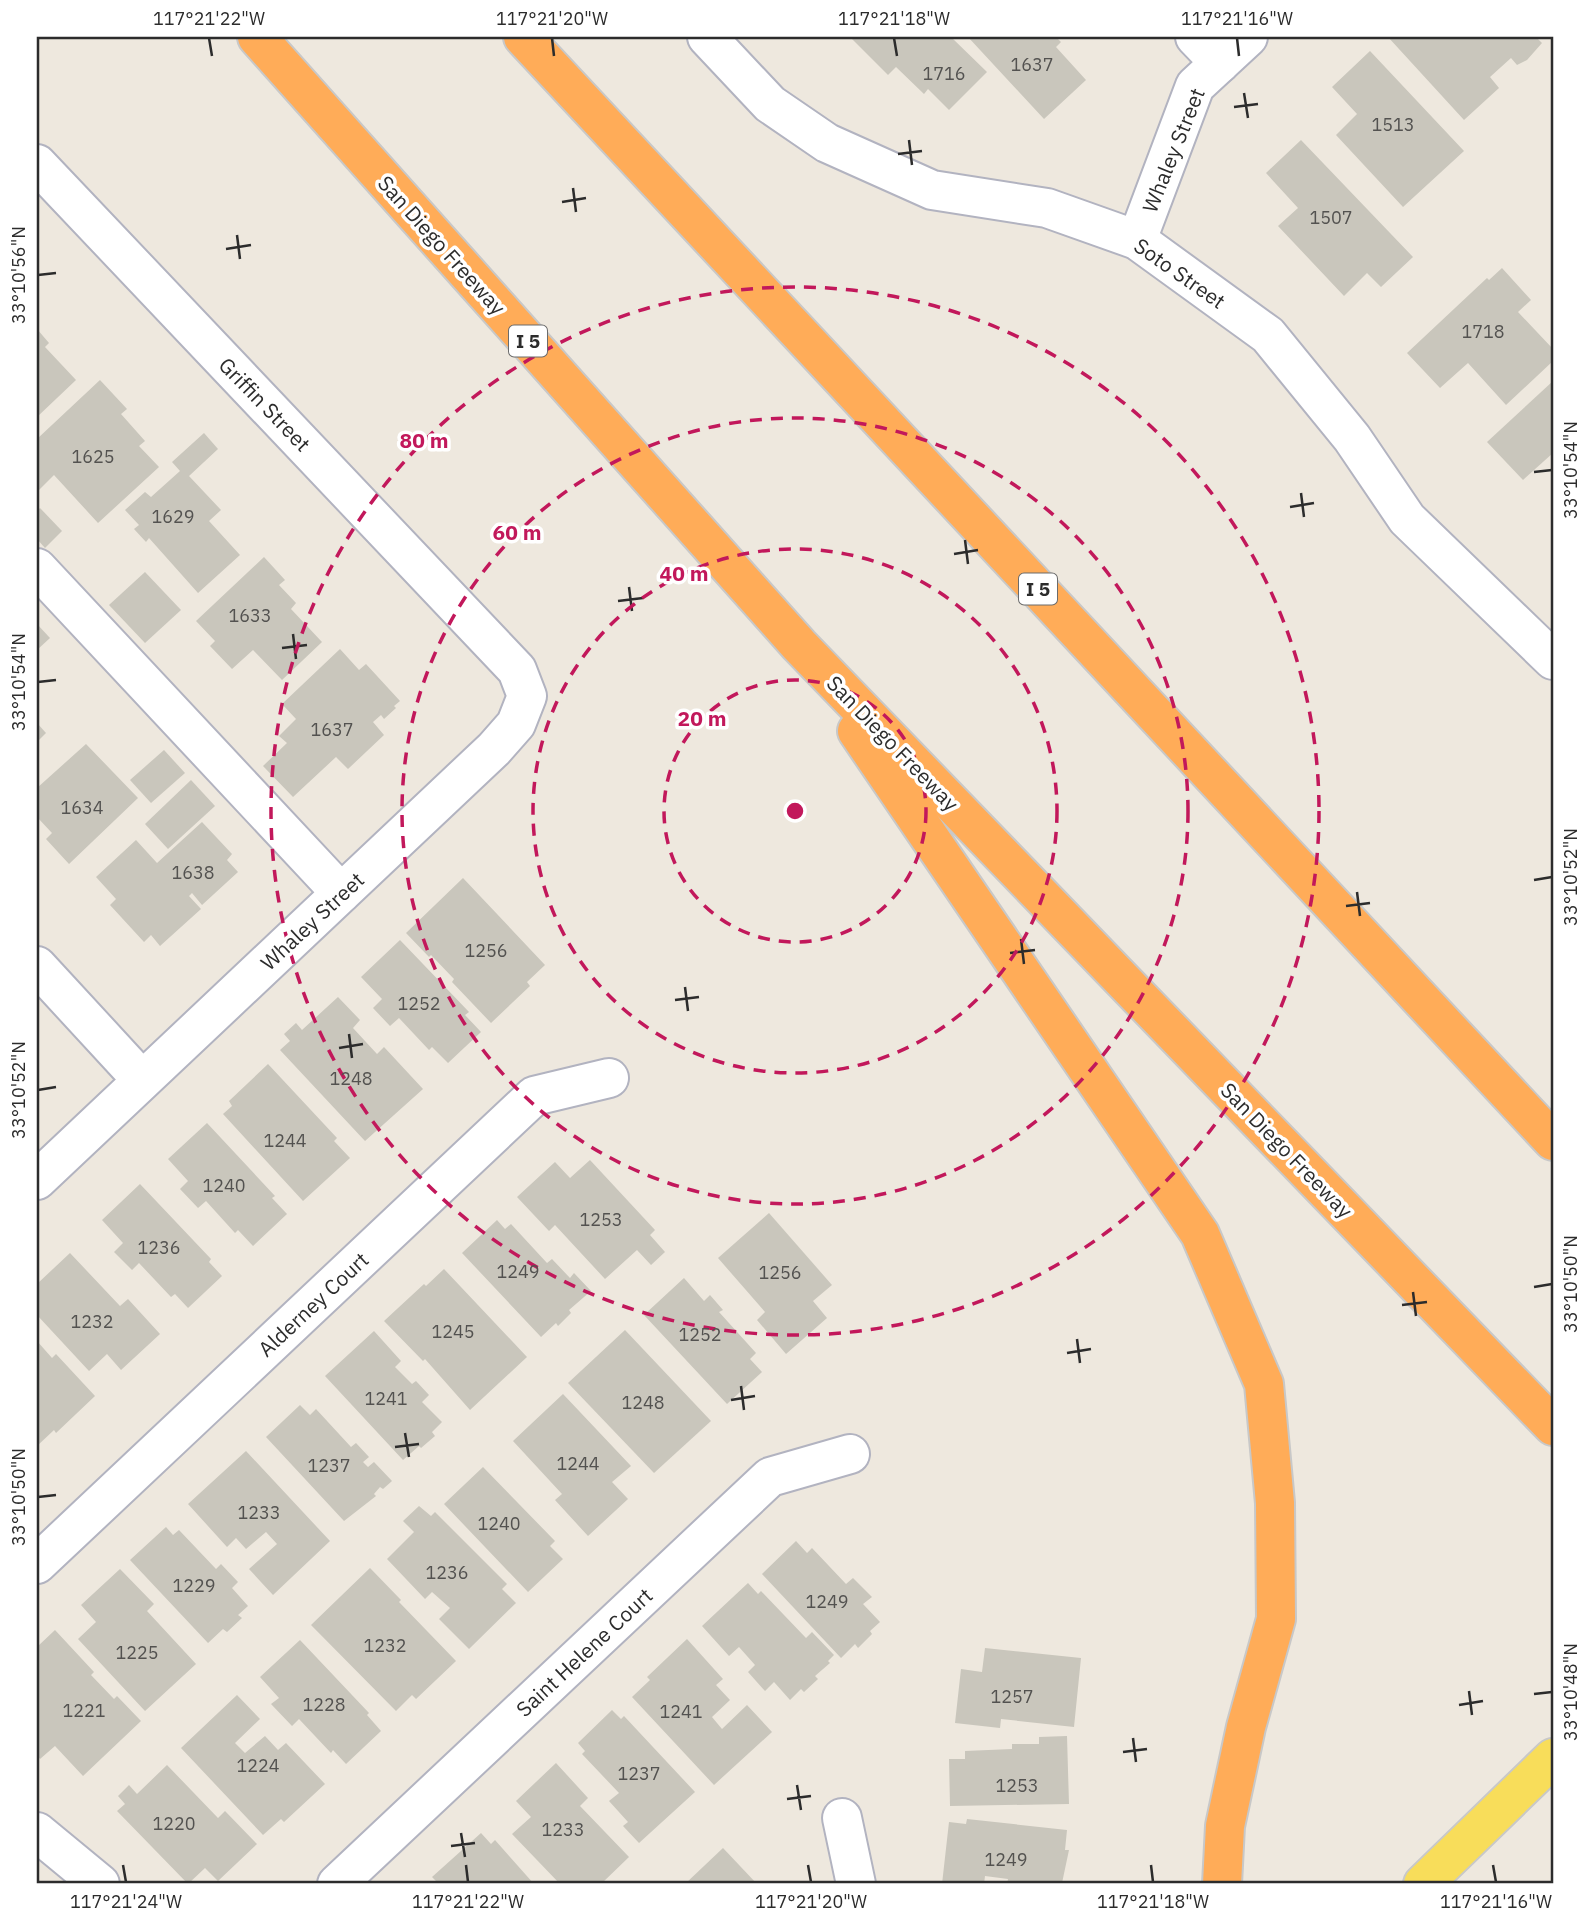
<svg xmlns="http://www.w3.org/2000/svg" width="1590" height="1921" font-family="'IBM Plex Sans',sans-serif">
<rect width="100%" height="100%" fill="#eee8de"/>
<g fill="#c9c6bc">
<polygon points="850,37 951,37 987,72 949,110 928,89 924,94 896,67 888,75"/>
<polygon points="968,37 1056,37 1061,42 1056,47 1086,80 1044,119"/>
<polygon points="1388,37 1536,37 1542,43 1527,60 1517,65 1511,58 1490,77 1499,88 1464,120"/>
<polygon points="1370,51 1464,151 1403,207 1336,135 1357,114 1332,87"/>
<polygon points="1301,140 1413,257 1381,287 1367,273 1344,296 1278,226 1298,208 1266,173"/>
<polygon points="1502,268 1531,300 1518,312 1553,349 1553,361 1506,405 1468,363 1440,388 1407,353 1487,278 1489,280"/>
<polygon points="37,329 49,343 45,347 76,380 37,417"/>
<polygon points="100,380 127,409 121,414 145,441 139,446 159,467 98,523 54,475 37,492 37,439"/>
<polygon points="1553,381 1553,453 1523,480 1487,442"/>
<polygon points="204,433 218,449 189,476 221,510 209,521 240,555 198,593 149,538 146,542 134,529 139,525 125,510 145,492 151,497 180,471 172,462"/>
<polygon points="40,508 62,531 45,548 37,539 37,511"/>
<polygon points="264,557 285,580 279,585 296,603 291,609 322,642 282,680 253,650 232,669 210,646 215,641 196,621"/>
<polygon points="145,572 181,610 145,643 109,605"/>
<polygon points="37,624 50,638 37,650"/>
<polygon points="340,649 359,670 366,664 400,701 394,706 396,708 384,719 381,715 373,722 384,735 348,769 336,757 293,797 263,766 287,743 279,736 296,719 282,704"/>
<polygon points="37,723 46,733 37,742"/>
<polygon points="86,744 138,798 69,864 46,839 52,833 37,817 37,788"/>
<polygon points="164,750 185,773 151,803 130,780"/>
<polygon points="191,780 215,806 168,849 145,824"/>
<polygon points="202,822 232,854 227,860 238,872 202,905 192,893 189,896 201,909 160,946 151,935 144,942 110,905 116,899 96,877 136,840 157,863"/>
<polygon points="463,878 545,965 527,982 530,986 491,1023 452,982 454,979 431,955 429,957 406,933"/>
<polygon points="400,940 469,1012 465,1015 481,1032 448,1063 432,1047 429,1050 399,1018 390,1026 373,1008 382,999 361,977"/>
<polygon points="338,997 360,1020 353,1028 377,1054 384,1047 423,1089 365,1141 280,1050 290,1041 284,1034 296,1023 302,1030"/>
<polygon points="268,1064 337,1138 334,1141 350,1158 303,1201 223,1114 232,1106 229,1101"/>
<polygon points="207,1123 275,1196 272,1198 287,1214 253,1246 238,1230 235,1233 206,1201 198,1208 180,1189 188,1181 168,1159"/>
<polygon points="590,1160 655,1230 650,1235 665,1252 651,1265 637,1250 605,1279 555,1225 549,1231 517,1197 555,1162 570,1178"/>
<polygon points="140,1184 211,1259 209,1262 222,1276 188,1308 175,1294 171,1297 139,1263 132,1270 114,1252 123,1243 102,1220"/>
<polygon points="769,1213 832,1285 813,1301 827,1318 786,1354 757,1320 765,1312 718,1258"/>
<polygon points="497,1220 505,1229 511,1224 547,1263 552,1259 570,1278 574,1273 591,1291 569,1310 571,1313 558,1326 556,1323 541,1337 462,1253"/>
<polygon points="70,1253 120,1306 128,1299 160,1334 121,1370 107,1354 89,1371 37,1315 37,1284"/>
<polygon points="444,1269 527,1357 470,1410 425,1359 423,1361 384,1321 424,1284 426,1286"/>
<polygon points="684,1278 704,1301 710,1295 723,1310 719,1312 756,1353 750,1359 762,1372 727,1404 644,1315"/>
<polygon points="625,1330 711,1421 654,1473 568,1383"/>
<polygon points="374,1331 401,1361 395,1367 412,1384 416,1381 429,1395 422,1402 442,1422 432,1432 435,1436 421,1448 419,1446 403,1460 325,1376"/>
<polygon points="37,1341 52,1358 56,1354 95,1396 56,1433 54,1430 37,1446"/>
<polygon points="563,1394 631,1466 612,1482 628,1499 588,1536 555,1500 562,1494 513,1441"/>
<polygon points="300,1405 310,1415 316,1409 351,1447 356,1443 369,1457 363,1462 368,1467 374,1462 392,1481 383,1489 380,1487 374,1494 376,1496 344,1521 266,1437"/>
<polygon points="246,1451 330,1541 273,1595 249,1569 277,1544 266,1532 246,1549 236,1538 227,1547 188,1504"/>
<polygon points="483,1467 555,1541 550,1546 563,1559 528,1592 444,1504"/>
<polygon points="419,1506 431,1516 435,1512 507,1584 502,1589 516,1603 469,1649 439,1619 450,1608 432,1592 425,1599 387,1559 414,1532 403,1521"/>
<polygon points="166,1527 173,1535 179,1530 216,1569 221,1564 238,1582 232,1588 248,1606 238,1615 242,1618 227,1632 223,1629 208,1643 130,1560"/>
<polygon points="796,1541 807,1553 812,1548 846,1584 853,1578 872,1597 863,1604 880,1622 870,1631 872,1634 858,1648 855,1644 841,1658 762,1574"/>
<polygon points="370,1568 401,1600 399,1602 456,1661 416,1699 412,1695 396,1711 311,1625"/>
<polygon points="120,1569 154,1604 147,1611 196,1664 145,1711 78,1639 96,1622 81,1605"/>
<polygon points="748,1583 758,1594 761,1591 806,1638 812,1632 834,1655 828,1661 830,1663 815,1676 818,1679 804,1692 801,1689 790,1700 774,1682 765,1691 748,1672 755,1665 739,1647 729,1656 702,1626"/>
<polygon points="55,1630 94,1672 91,1675 114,1699 117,1696 141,1721 83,1776 55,1746 40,1759 37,1755 37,1647"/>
<polygon points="687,1639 723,1679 716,1685 730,1700 712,1717 722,1729 747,1705 772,1732 714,1785 632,1697 650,1680 647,1677"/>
<polygon points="300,1640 369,1713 367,1715 381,1731 346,1764 333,1750 331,1753 299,1719 292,1726 271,1704 279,1698 260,1677"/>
<polygon points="985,1648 1081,1658 1074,1727 1001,1719 1000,1728 955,1723 961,1669 982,1672"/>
<polygon points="237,1695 260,1719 235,1743 245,1753 265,1736 278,1750 286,1743 325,1784 284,1822 281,1819 263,1835 181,1748"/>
<polygon points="612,1710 621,1719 624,1716 695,1792 639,1843 623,1826 628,1822 609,1801 619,1793 582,1754 585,1751 578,1743"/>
<polygon points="1067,1736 1069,1804 950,1806 949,1759 965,1759 965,1751 1012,1749 1012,1744 1039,1744 1039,1737"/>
<polygon points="556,1763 588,1798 580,1806 629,1857 601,1884 560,1884 512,1834 531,1817 516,1801"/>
<polygon points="167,1765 218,1818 225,1811 257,1844 218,1881 205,1868 188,1884 117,1811 125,1804 118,1796 129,1785 137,1794"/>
<polygon points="967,1819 1067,1830 1065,1850 1069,1850 1062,1883 1007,1884 1008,1879 985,1876 984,1884 942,1884 949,1822 966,1824"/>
<polygon points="481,1833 491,1844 495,1840 534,1884 439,1884 432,1877"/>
<polygon points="723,1848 757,1884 685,1884"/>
</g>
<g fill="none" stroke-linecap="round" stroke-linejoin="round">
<defs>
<g id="minor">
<polyline points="707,37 770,104 827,143 932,190 1047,208 1137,240 1268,335 1352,438 1407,519 1553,660"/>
<polyline points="1195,37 1220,63"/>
<polyline points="37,164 517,670 527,696 516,724 494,749 37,1180"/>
<polyline points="1137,240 1195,86 1248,37"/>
<polyline points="37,568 341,893"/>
<polyline points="37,966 142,1080"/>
<polyline points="37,1564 534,1096 609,1078"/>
<polyline points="842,1818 856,1884"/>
<polyline points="37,1832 100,1884"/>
<polyline points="337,1884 770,1477 850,1454"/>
</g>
<polyline id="major" points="1423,1884 1553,1758"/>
<g id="highway">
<polyline points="257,37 799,645 1553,1426"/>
<polyline points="523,37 1553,1141"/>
<polyline points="857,731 1200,1234 1264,1384 1275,1503 1276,1619 1246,1727 1225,1826 1222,1884"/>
</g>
</defs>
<use href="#minor" stroke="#b2b3c0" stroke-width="42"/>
<use href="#major" stroke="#c8c8c8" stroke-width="42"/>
<use href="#highway" stroke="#c8c8c8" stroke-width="42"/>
<use href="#minor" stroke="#fff" stroke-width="38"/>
<use href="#major" stroke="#f8dd5a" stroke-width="38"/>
<use href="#highway" stroke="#ffac58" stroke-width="38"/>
</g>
<path fill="none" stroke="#2c2c2c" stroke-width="2.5" d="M209,38L212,56M552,38L554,56M894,38L897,56M1237,38L1239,56M1244,93L1248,118M1234,107L1258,104M909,140L912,165M898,154L922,151M573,188L576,212M562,202L586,198M237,235L240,259M226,249L251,245M38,275L56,273M1534,472L1552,470M1301,493L1304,517M1290,507L1314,503M965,540L968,564M954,554L978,550M629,587L632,611M618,601L643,598M293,634L296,659M282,648L307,645M38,682L56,680M1534,880L1552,877M1357,892L1360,916M1346,906L1370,903M1021,939L1024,964M1010,953L1035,950M685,987L688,1011M675,1000L699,997M349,1034L352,1058M339,1048L363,1044M38,1090L56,1087M1534,1287L1552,1284M1413,1292L1416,1316M1402,1305L1427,1302M1077,1339L1080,1363M1067,1353L1091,1349M741,1386L744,1410M731,1400L755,1396M405,1433L409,1457M395,1447L419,1444M38,1497L56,1495M1469,1691L1472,1715M1534,1694L1552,1692M1459,1705L1483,1701M1133,1738L1136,1762M1123,1752L1147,1749M797,1785L801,1810M787,1799L811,1796M461,1833L465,1857M451,1846L475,1843M123,1865L126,1882M466,1865L468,1882M808,1865L811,1882M1151,1865L1153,1882M1493,1865L1496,1882"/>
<g fill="none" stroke="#c2185b" stroke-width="3.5" stroke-dasharray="12 9">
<circle cx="795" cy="811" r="131"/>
<circle cx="795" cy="811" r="262"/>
<circle cx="795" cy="811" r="393"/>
<circle cx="795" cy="811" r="524"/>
</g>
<g text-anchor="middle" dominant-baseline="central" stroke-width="7" stroke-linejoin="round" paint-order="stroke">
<g font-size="18" fill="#535250">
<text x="1032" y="64">1637</text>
<text x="944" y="73">1716</text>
<text x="1393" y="124">1513</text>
<text x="1331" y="217">1507</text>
<text x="1483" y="331">1718</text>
<text x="93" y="456">1625</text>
<text x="173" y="516">1629</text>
<text x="250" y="615">1633</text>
<text x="332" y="729">1637</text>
<text x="82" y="807">1634</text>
<text x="193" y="872">1638</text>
<text x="486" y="950">1256</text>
<text x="419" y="1003">1252</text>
<text x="351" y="1078">1248</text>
<text x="285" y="1140">1244</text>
<text x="224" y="1185">1240</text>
<text x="601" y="1219">1253</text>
<text x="159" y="1247">1236</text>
<text x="518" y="1271">1249</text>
<text x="780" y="1272">1256</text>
<text x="92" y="1321">1232</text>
<text x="453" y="1331">1245</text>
<text x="700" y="1334">1252</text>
<text x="386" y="1398">1241</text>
<text x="643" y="1402">1248</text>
<text x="578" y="1463">1244</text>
<text x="329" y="1465">1237</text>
<text x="259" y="1512">1233</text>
<text x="499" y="1523">1240</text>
<text x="447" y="1572">1236</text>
<text x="194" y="1585">1229</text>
<text x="827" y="1601">1249</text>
<text x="385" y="1645">1232</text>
<text x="137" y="1652">1225</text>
<text x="1012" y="1696">1257</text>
<text x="324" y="1704">1228</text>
<text x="84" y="1710">1221</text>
<text x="681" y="1711">1241</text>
<text x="258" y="1765">1224</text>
<text x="639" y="1773">1237</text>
<text x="1017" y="1785">1253</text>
<text x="174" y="1823">1220</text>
<text x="563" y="1829">1233</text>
<text x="1006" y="1859">1249</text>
</g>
<g fill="#fff" stroke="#6b6b6b" stroke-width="2">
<rect x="509" y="325.5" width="38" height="31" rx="5"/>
<rect x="1019" y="573.5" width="38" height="31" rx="5"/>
</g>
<g font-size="19" font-weight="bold" fill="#2c2c2c">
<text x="528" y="341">I 5</text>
<text x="1038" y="589">I 5</text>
</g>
<g font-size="21" fill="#2c2c2c" stroke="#fff">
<text transform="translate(1173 150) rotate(-68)">Whaley Street</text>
<text transform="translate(442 245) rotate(48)">San Diego Freeway</text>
<text transform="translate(1180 273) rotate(35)">Soto Street</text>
<text transform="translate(265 404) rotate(46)">Griffin Street</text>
<text transform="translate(893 743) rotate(46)">San Diego Freeway</text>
<text transform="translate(312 921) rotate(-43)">Whaley Street</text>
<text transform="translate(1287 1150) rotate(46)">San Diego Freeway</text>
<text transform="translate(313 1304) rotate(-43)">Alderney Court</text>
<text transform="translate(584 1652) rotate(-43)">Saint Helene Court</text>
</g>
</g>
<circle cx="795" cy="811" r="10" fill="#c2185b" stroke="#fff" stroke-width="3.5"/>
<g font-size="21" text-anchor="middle" font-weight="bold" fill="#c2185b" stroke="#fff" stroke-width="7" stroke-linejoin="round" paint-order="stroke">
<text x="424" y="448">80 m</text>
<text x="517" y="540">60 m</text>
<text x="684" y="581">40 m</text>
<text x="702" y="726">20 m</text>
</g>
<rect width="1590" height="1921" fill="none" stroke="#ffffff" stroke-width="77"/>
<rect x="38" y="38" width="1514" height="1844" fill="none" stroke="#2c2c2c" stroke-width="2.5"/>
<g font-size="18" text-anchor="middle" fill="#2c2c2c">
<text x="209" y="25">117°21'22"W</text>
<text x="552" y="25">117°21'20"W</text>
<text x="894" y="25">117°21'18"W</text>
<text x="1237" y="25">117°21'16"W</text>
<text transform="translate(19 275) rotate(-90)" y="6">33°10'56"N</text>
<text transform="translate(1571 470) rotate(-90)" y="6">33°10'54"N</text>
<text transform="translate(19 682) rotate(-90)" y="6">33°10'54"N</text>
<text transform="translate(1571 877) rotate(-90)" y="6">33°10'52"N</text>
<text transform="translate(19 1090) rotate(-90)" y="6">33°10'52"N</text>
<text transform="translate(1571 1284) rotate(-90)" y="6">33°10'50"N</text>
<text transform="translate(19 1497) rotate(-90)" y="6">33°10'50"N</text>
<text transform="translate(1571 1692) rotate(-90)" y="6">33°10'48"N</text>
<text x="126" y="1908">117°21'24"W</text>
<text x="468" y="1908">117°21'22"W</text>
<text x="811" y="1908">117°21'20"W</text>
<text x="1153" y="1908">117°21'18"W</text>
<text x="1496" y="1908">117°21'16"W</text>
</g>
</svg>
